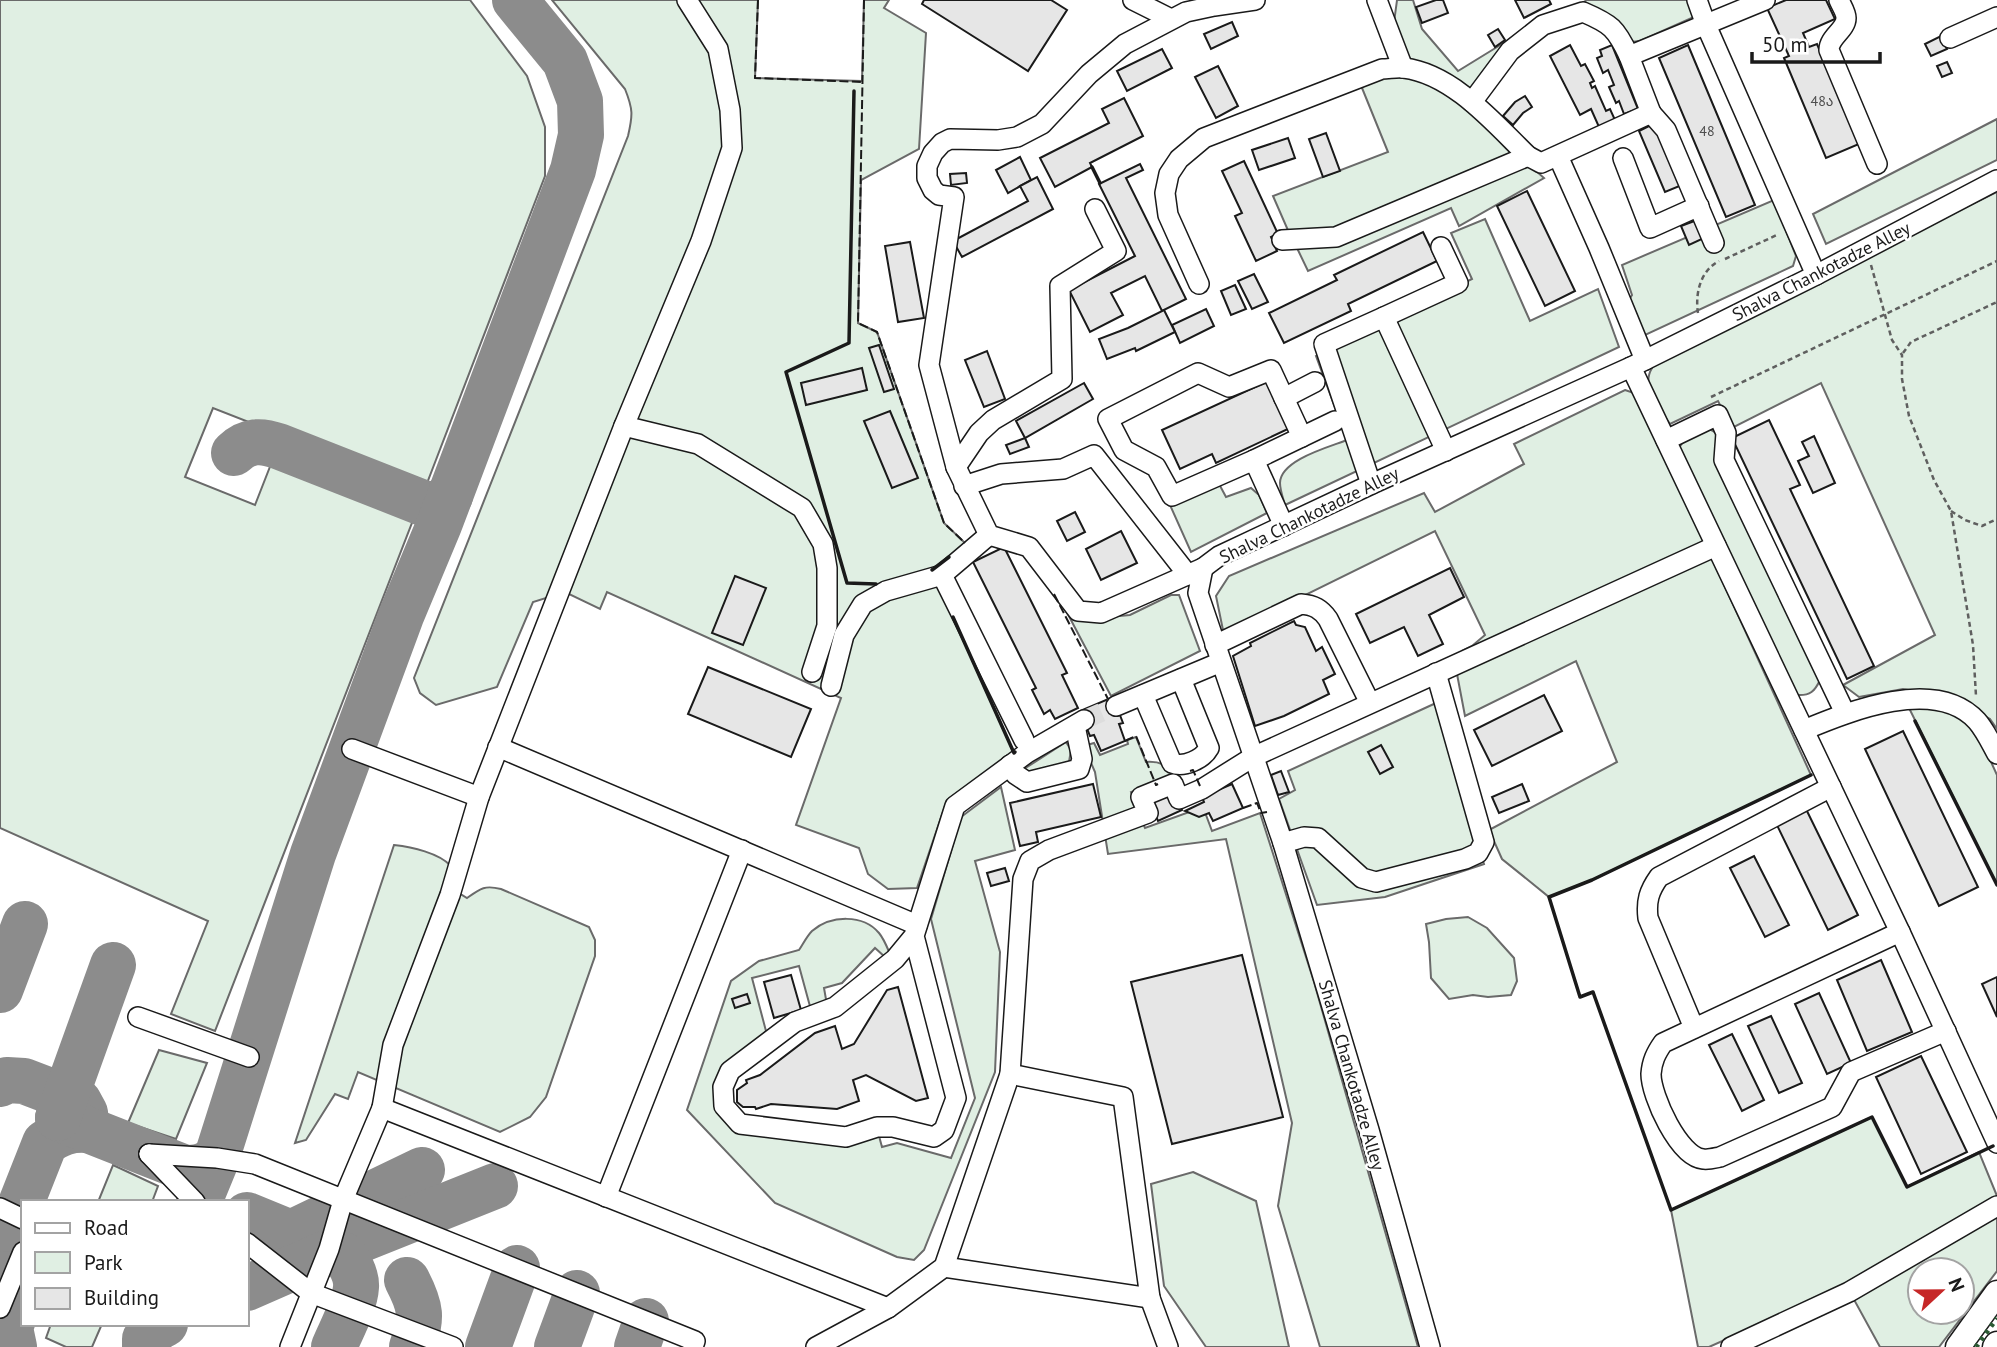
<svg xmlns="http://www.w3.org/2000/svg" width="1997" height="1347" font-family="'PT Sans','Noto Sans Georgian',sans-serif">
<rect width="100%" height="100%" fill="#fff"/>
<g fill="#e0efe3" stroke="#6a6a6a" stroke-width="2" fill-rule="evenodd">
<polygon points="0,0 470,0 527,76 545,127 545,176 424,491 213,408 185,477 255,505 273,459 415,515 215,1031 171,1014 208,921 0,828"/>
<path d="M552,0H758L755,78L862,81L864,0H889L884,8L926,33L919,149L861,180L858,323L877,332L944,523L965,543L957,551L932,570L1014,753L947,800L917,888L888,889L868,874L859,848L796,825L841,698L607,592L600,609L565,592L533,602L497,687L436,705L420,693L414,678L628,136C633,115 633,109 625,89Z"/>
<path d="M1397,0H1413L1422,29L1458,71L1515,36L1469,92C1444,79 1399,63 1394,33C1393,23 1396,10 1397,0Z"/>
<polygon points="1587,0 1690,0 1694,17 1640,41 1631,42 1577,6"/>
<polygon points="1392,72 1455,93 1518,158 1341,231 1290,235 1273,196 1388,152 1360,83"/>
<polygon points="1997,119 1997,160 1826,244 1813,214"/>
<polygon points="1526,162 1544,178 1459,226 1451,208 1308,271 1297,248"/>
<path d="M1997,192V729L1990,719L1952,698L1903,689L1859,697L1843,685L1935,635L1821,383L1732,428L1718,401L1670,424C1660,409 1640,388 1652,368C1654,364 1660,360 1664,356Z"/>
<polygon points="1774,200 1796,256 1793,266 1643,336 1628,301 1632,295 1622,265"/>
<path d="M1485,219L1530,321L1598,289L1619,347L1285,505C1283,498 1280,490 1280,483C1280,460 1329,447 1347,440L1316,356L1472,279L1451,233Z"/>
<polygon points="1625,390 1634,393 1651,425 1811,775 1592,880 1549,897 1502,859 1489,830 1617,762 1576,661 1465,716 1457,674 1462,651 1472,646 1485,635 1435,531 1224,635 1216,596 1229,576 1424,493 1435,512 1524,464 1514,444"/>
<path d="M1709,429L1718,434L1820,680C1815,691 1810,696 1797,695L1679,448L1686,437Z"/>
<polygon points="1218,482 1226,497 1251,488 1259,495 1267,513 1191,552 1170,505"/>
<polygon points="1053,586 1088,619 1130,615 1171,595 1179,595 1200,651 1111,696"/>
<polygon points="1436,703 1484,864 1385,897 1317,905 1279,799 1295,790 1288,771"/>
<polygon points="1908,706 1947,711 1966,722 1986,751 1997,775 1997,885"/>
<path d="M1136,737L1146,762C1160,761 1167,765 1176,775L1131,792L1145,828L1203,807L1212,831L1260,813L1314,982L1418,1347H1320L1278,1206L1292,1123L1226,839L1108,854L1095,772L1088,756L1087,745L1094,743L1100,755L1128,744L1127,740Z"/>
<polygon points="1066,742 1071,750 1069,762 1028,773 1024,769"/>
<path d="M1001,787L1015,850L975,861L1000,952L995,1072L924,1250L914,1260L897,1257L775,1203L687,1110L731,981L759,961L799,950C803,944 807,936 812,931C831,915 863,914 879,933C884,939 887,947 890,954L885,957L875,948L842,983L824,988L827,1005L811,1010L799,966L752,978L766,1031L761,1039L719,1083L740,1124L879,1136L882,1147L897,1143L951,1158L975,1098L931,919L961,817Z"/>
<path d="M394,845C412,847 439,853 451,866C457,872 457,885 459,893L467,898C481,888 485,885 501,889L589,927L595,940V956L546,1097L530,1117L500,1132L358,1072L348,1099L335,1094L306,1140L295,1143Z"/>
<polygon points="1468,917 1487,928 1514,958 1517,981 1511,995 1488,997 1473,995 1449,999 1431,978 1429,942 1426,924 1446,919"/>
<polygon points="159,1050 207,1063 176,1139 128,1123"/>
<polygon points="1872,1117 1907,1187 1979,1152 1997,1196 1850,1284 1709,1347 1698,1347 1671,1210"/>
<polygon points="113,1165 158,1186 152,1202 98,1202"/>
<polygon points="1193,1172 1256,1201 1289,1347 1206,1347 1164,1286 1151,1184"/>
<path d="M1997,1212V1271L1939,1347H1880L1852,1296ZM1920,1270H1962V1312H1920Z"/>
<polygon points="51,1324 102,1324 92,1347 66,1347 46,1338"/>
</g>
<g fill="none" stroke-linecap="round" stroke-linejoin="round">
<g stroke="#8c8c8c" stroke-width="46">
<path d="M234,453C248,440 261,440 278,446L428,505L439,503L450,496"/>
<polyline points="0,990 25,924"/>
<path d="M0,1084L7,1080L24,1081L79,1102L85,1113L87,1130C70,1129 59,1133 45,1143L7,1239L15,1274L19,1302"/>
<path d="M58,1118L185,1168C198,1168 206,1166 217,1158"/>
<polyline points="58,1118 113,965"/>
<polyline points="199,1202 215,1163 313,854 401,616 439,525 573,170 581,135 580,101 565,61 515,0"/>
<polyline points="247,1215 291,1233 422,1170"/>
<polyline points="7,1274 11,1280 19,1302 10,1328 14,1347"/>
<path d="M407,1280C421,1307 423,1318 412,1347"/>
<polyline points="247,1288 327,1253 495,1186"/>
<polyline points="145,1347 145,1339 159,1327 165,1324"/>
<path d="M334,1347C341,1330 355,1305 356,1287C357,1276 350,1264 344,1255"/>
<polyline points="488,1347 517,1268"/>
<polyline points="557,1347 577,1293"/>
<polyline points="637,1347 646,1321"/>
</g>
</g>
<g fill="#e6e6e6" stroke="#1a1a1a" stroke-width="2">
<polygon points="924,0 1051,0 1067,10 1028,71 922,4"/>
<polygon points="1436,0 1443,0 1448,13 1422,23 1416,7"/>
<polygon points="1515,0 1549,0 1551,4 1524,18"/>
<polygon points="1786,0 1826,0 1835,19 1803,33 1809,47 1817,44 1859,144 1826,158 1784,58 1789,56 1767,8"/>
<polygon points="1232,22 1238,36 1211,49 1204,34"/>
<polygon points="1498,29 1505,40 1495,47 1488,35"/>
<polygon points="1941,36 1947,49 1931,56 1925,44"/>
<polygon points="1570,45 1581,66 1585,64 1594,81 1590,83 1592,88 1595,86 1606,111 1610,109 1615,120 1599,127 1591,109 1580,115 1550,56"/>
<polygon points="1612,45 1638,109 1624,114 1619,101 1616,103 1609,87 1614,85 1608,70 1603,73 1597,58 1602,56 1600,50"/>
<polygon points="1688,45 1755,205 1726,217 1659,58"/>
<polygon points="1162,49 1172,68 1127,91 1117,71"/>
<polygon points="1947,62 1952,73 1942,77 1937,66"/>
<polygon points="1218,66 1238,106 1216,118 1195,77"/>
<polygon points="1525,96 1532,107 1523,113 1513,125 1503,116 1515,102"/>
<polygon points="1124,98 1143,136 1090,163 1092,167 1055,187 1040,158 1109,123 1102,109"/>
<polygon points="1651,125 1657,128 1682,185 1665,192 1639,131"/>
<polygon points="1326,133 1340,171 1323,177 1309,139"/>
<polygon points="1288,138 1295,158 1259,170 1252,150"/>
<polygon points="1020,157 1031,180 1008,193 996,170"/>
<polygon points="1244,161 1278,234 1271,237 1277,251 1256,261 1235,216 1242,213 1222,171"/>
<polygon points="1140,164 1143,170 1126,178 1186,299 1162,311 1145,276 1111,293 1123,315 1090,332 1069,290 1135,256 1099,184"/>
<polygon points="966,173 967,183 951,185 950,174"/>
<polygon points="1037,177 1053,209 962,257 953,241 1028,201 1020,186"/>
<polygon points="1527,191 1575,291 1545,306 1497,206"/>
<polygon points="1697,220 1704,238 1689,245 1681,226"/>
<polygon points="1423,232 1437,261 1348,304 1351,311 1284,343 1269,313 1337,280 1334,275"/>
<polygon points="910,242 924,318 898,322 885,246"/>
<polygon points="1254,274 1268,302 1252,309 1238,281"/>
<polygon points="1235,285 1246,309 1231,315 1221,291"/>
<polygon points="1206,309 1214,326 1180,343 1172,325"/>
<polygon points="1164,310 1175,332 1136,351 1135,348 1107,359 1099,339 1128,328"/>
<polygon points="879,345 894,389 884,392 869,348"/>
<polygon points="987,351 1005,399 984,407 965,360"/>
<polygon points="862,368 867,390 806,405 801,383"/>
<polygon points="1268,381 1290,428 1216,463 1212,454 1180,469 1162,430"/>
<polygon points="1084,383 1093,399 1025,438 1016,421"/>
<polygon points="890,411 918,478 892,488 864,421"/>
<polygon points="1769,420 1800,485 1790,489 1874,666 1847,679 1732,438"/>
<polygon points="1814,436 1835,483 1813,493 1798,461 1809,456 1802,442"/>
<polygon points="1025,438 1029,447 1010,454 1006,445"/>
<polygon points="1075,512 1085,532 1067,541 1057,521"/>
<polygon points="1121,531 1137,563 1101,580 1086,549"/>
<polygon points="1004,547 1067,673 1062,675 1078,708 1055,719 1050,710 1044,714 1032,690 1036,688 973,562"/>
<polygon points="1450,568 1464,597 1429,615 1443,644 1418,656 1404,627 1370,643 1356,614"/>
<polygon points="735,576 766,588 743,645 712,633"/>
<polygon points="1294,621 1296,625 1305,627 1316,651 1322,647 1335,674 1323,680 1329,694 1284,716 1255,726 1233,656 1251,646 1250,643"/>
<polygon points="708,667 811,709 791,757 688,714"/>
<polygon points="1544,695 1562,731 1492,766 1474,730"/>
<polygon points="1113,697 1123,723 1119,724 1125,741 1101,751 1094,735 1090,736 1080,711"/>
<polygon points="1903,731 1978,887 1939,906 1865,749"/>
<polygon points="1381,745 1393,767 1380,774 1368,752"/>
<polygon points="1281,771 1289,792 1278,795 1271,775"/>
<polygon points="1093,784 1101,817 1036,832 1038,842 1020,846 1010,803"/>
<polygon points="1232,784 1243,808 1213,821 1209,813 1199,817 1185,811 1204,802 1202,797"/>
<polygon points="1522,784 1529,801 1499,813 1492,797"/>
<polygon points="1173,790 1182,810 1158,821 1149,801"/>
<polygon points="1805,807 1858,915 1828,930 1775,821"/>
<polygon points="1754,856 1789,925 1765,937 1730,868"/>
<polygon points="1005,868 1009,881 991,886 987,873"/>
<polygon points="1242,955 1283,1117 1172,1144 1131,982"/>
<polygon points="1881,960 1912,1032 1867,1051 1837,980"/>
<polygon points="791,975 801,1010 774,1018 764,982"/>
<polygon points="1997,977 1997,1017 1982,984"/>
<polygon points="898,987 928,1098 916,1101 866,1075 853,1080 859,1101 837,1109 771,1104 756,1109 755,1107 743,1107 737,1102 737,1090 747,1083 746,1080 760,1075 815,1033 835,1026 842,1049 854,1044 887,990"/>
<polygon points="1819,993 1851,1063 1827,1074 1795,1004"/>
<polygon points="747,994 750,1003 735,1008 732,999"/>
<polygon points="1771,1016 1802,1083 1779,1093 1748,1026"/>
<polygon points="1732,1034 1764,1100 1742,1111 1709,1045"/>
<polygon points="1921,1056 1967,1152 1921,1174 1876,1077"/>
</g>
<g fill="none" stroke-linecap="round" stroke-linejoin="round">
<polyline stroke="#ddd" stroke-width="19" stroke-dasharray="19 10" stroke-linecap="butt" points="1084,720 1116,706"/>
<defs>
<g id="minor">
<polyline points="1133,0 1171,19"/>
<polyline points="1255,0 1214,6 1186,12 1125,44 1089,74 1042,124 1017,137 998,140 950,139 942,143 933,153 927,166 927,178 933,190 939,195 954,197 929,365 956,467 989,535 1029,547 1078,611 1101,613 1203,568 1219,556 1374,483 1631,367 1816,275 1997,180"/>
<polyline points="1377,0 1403,68"/>
<polyline points="1697,0 1706,25 1816,275"/>
<path d="M1839,0C1841,5 1846,12 1846,18C1846,30 1829,37 1829,50L1877,164"/>
<polyline points="1950,38 1997,17"/>
<path d="M1472,102L1510,51L1543,25L1583,12C1611,24 1616,28 1629,56"/>
<polyline points="1651,113 1666,130 1714,243"/>
<polyline points="1558,156 1599,248 1645,360"/>
<polyline points="1623,158 1650,228 1699,206"/>
<polyline points="1282,240 1336,237 1528,156"/>
<path d="M1199,284L1168,215L1165,193L1169,174L1179,159L1204,138L1382,69C1389,69 1397,67 1404,68C1453,74 1494,123 1528,156L1541,163L1651,113L1629,56L1765,0"/>
<polyline points="1384,317 1458,283 1441,247"/>
<polyline points="1631,367 1900,932 1997,1143"/>
<polyline points="1284,398 1315,382"/>
<polyline points="624,426 698,444 802,508 823,544 827,568 827,626 812,672"/>
<polyline points="1666,440 1718,415 1726,433 1724,460 1845,713"/>
<polyline points="1254,460 1335,421"/>
<polyline points="956,467 979,433 993,420 1062,379 1060,286 1116,251 1095,209"/>
<polyline points="1371,484 1324,344 1384,317 1446,451"/>
<polyline points="964,486 1001,474 1063,469 1094,455 1188,575"/>
<polyline points="1284,526 1254,460 1172,496 1156,467 1124,450 1108,419 1198,373 1229,387 1271,370 1302,437"/>
<polyline points="989,535 942,575 1024,740"/>
<polyline points="1203,568 1198,593 1283,843 1369,1130 1430,1347"/>
<path d="M1215,645L1301,604C1314,605 1321,609 1328,619L1370,703"/>
<polyline points="831,686 844,635 863,604 886,591 942,575"/>
<path d="M1143,695L1172,763C1184,768 1203,759 1209,748L1181,679"/>
<polyline points="1116,706 1221,662"/>
<path d="M1804,730C1850,711 1936,676 1977,721C1985,730 1991,743 1997,754"/>
<polyline points="498,747 917,925"/>
<polyline points="352,749 479,797"/>
<polyline points="1010,765 1015,774 1027,782 1079,769 1082,759 1075,726"/>
<polyline points="1283,843 1304,837 1318,838 1362,878 1376,882 1465,859 1478,853 1484,842 1436,673"/>
<path d="M1900,932L1663,1043C1656,1053 1652,1061 1651,1074C1651,1096 1679,1157 1703,1159C1708,1160 1715,1158 1720,1157L1832,1107L1851,1072L1946,1031"/>
<polyline points="914,936 895,959 835,1007 795,1022 730,1071 723,1087 724,1106 740,1124 846,1137 877,1127 893,1127 934,1137 944,1130 956,1098 914,936 955,806 1027,753 1084,720"/>
<polyline points="138,1017 249,1057"/>
<path d="M1694,1028L1648,918C1646,901 1649,891 1659,877L1831,787"/>
<polyline points="382,1108 393,1045 450,895 479,797 624,426 701,241 732,148 730,110 718,49 687,0"/>
<polyline points="149,1154 217,1158 255,1164 695,1341 693,1347"/>
<polyline points="149,1154 195,1202"/>
<polyline points="606,1197 742,850"/>
<polyline points="0,1208 23,1219"/>
<polyline points="247,1243 311,1293 453,1347"/>
<polyline points="944,1267 1150,1298 1123,1097 1010,1074"/>
<polyline points="1150,1298 1168,1347"/>
<polyline points="0,1308 23,1252"/>
<polyline points="290,1347 329,1249 343,1200 382,1108 888,1308"/>
<polyline points="816,1347 888,1308 944,1267 1010,1074 1023,879 1030,861 1049,850 1148,813 1141,797 1173,784 1179,799 1202,789 1253,757 1716,546"/>
<polyline points="1731,1347 1849,1292 1997,1206"/>
</g>
<g id="major">
<polyline points="1958,1347 1997,1293"/>
<polyline points="1995,1347 1997,1344"/>
</g>
</defs>
<use href="#minor" stroke="#1a1a1a" stroke-width="22"/>
<use href="#major" stroke="#1a1a1a" stroke-width="27"/>
<g stroke="#5f5f5f" stroke-width="2.5" stroke-dasharray="5 3.5" stroke-linecap="butt">
<polyline points="1725,259 1779,234"/>
<polyline points="1871,265 1892,340 1902,355 1902,379 1909,416 1934,480 1951,511 1973,645 1976,696"/>
<path d="M1698,313C1695,294 1700,271 1719,261"/>
<polyline points="1903,353 1911,342 1997,302"/>
<polyline points="1711,397 1997,261"/>
<polyline points="1951,511 1965,520 1982,526 1997,519"/>
</g>
<use href="#minor" stroke="#fff" stroke-width="19"/>
<use href="#major" stroke="#fff" stroke-width="24"/>
<polyline stroke="#2b5a34" stroke-width="5" stroke-dasharray="3.5 5" stroke-linecap="butt" points="1976,1347 1997,1318"/>
<g stroke="#1a1a1a" stroke-width="2" stroke-dasharray="9 3.5" stroke-linecap="butt">
<polyline points="758,0 755,78 863,82"/>
<polyline points="864,0 858,323 877,332 944,523 965,543"/>
<polyline points="1054,594 1108,699"/>
<polyline points="1125,741 1136,736 1156,785 1158,784"/>
<polyline points="1190,771 1193,770 1200,786"/>
<polyline points="1243,808 1257,803 1261,813 1267,812"/>
</g>
<g stroke="#1a1a1a" stroke-width="3.5">
<polyline points="854,91 849,343 786,372 847,583 876,584"/>
<polyline points="1092,167 1100,183"/>
<polyline points="932,570 949,557"/>
<polyline points="953,617 1014,753 1015,752"/>
<polyline points="1915,721 1997,885"/>
<polyline points="1811,775 1592,880 1549,897 1580,997 1593,992 1671,1210 1872,1117 1907,1187 1993,1146"/>
</g>
</g>
<g text-anchor="middle" dominant-baseline="central" stroke-width="5" stroke-linejoin="round" paint-order="stroke">
<g font-size="14" fill="#4d4d4d">
<text x="1822" y="101">48ა</text>
<text x="1707" y="131">48</text>
</g>
<g font-size="18" fill="#1a1a1a" stroke="#fff">
<text transform="translate(1821 271) rotate(-27)">Shalva Chankotadze Alley</text>
<text transform="translate(1309 515) rotate(-26)">Shalva Chankotadze Alley</text>
<text transform="translate(1352 1075) rotate(74)">Shalva Chankotadze Alley</text>
</g>
</g>
<rect x="21" y="1200" width="228" height="126" fill="#ffffff" stroke="#a3a3a3" stroke-width="2"/>
<rect x="35" y="1223" width="35" height="10" fill="#ffffff" stroke="#a3a3a3" stroke-width="2"/>
<text x="84" y="1235" font-size="21" fill="#1a1a1a">Road</text>
<rect x="35" y="1252" width="35" height="21" fill="#e0efe3" stroke="#a3a3a3" stroke-width="2"/>
<text x="84" y="1270" font-size="21" fill="#1a1a1a">Park</text>
<rect x="35" y="1288" width="35" height="21" fill="#e6e6e6" stroke="#a3a3a3" stroke-width="2"/>
<text x="84" y="1305" font-size="21" fill="#1a1a1a">Building</text>
<g transform="translate(1941 1291) rotate(68)"><circle r="33" fill="#ffffff" stroke="#a3a3a3" stroke-width="2"/>
<path d="M0-5L12 26L0 18L-12 26Z" fill="#c62828"/>
<text y="-10" font-size="19" font-weight="bold" text-anchor="middle" fill="#1a1a1a">N</text>
</g>
<path d="M1752 52v10h128v-10" fill="none" stroke="#1a1a1a" stroke-width="3.5"/>
<text x="1762" y="52" font-size="21" fill="#1a1a1a" stroke="#ffffff" stroke-width="5" paint-order="stroke">50 m</text>
</svg>
